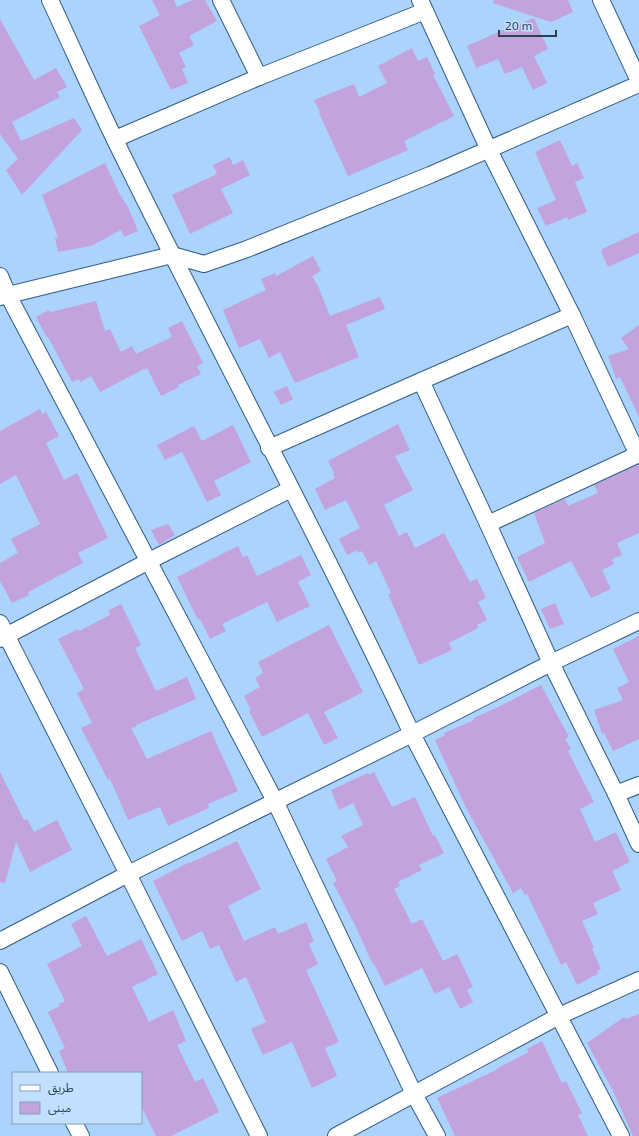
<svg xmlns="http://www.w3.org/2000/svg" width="639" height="1136" font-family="'Exo 2','Noto Sans Arabic',sans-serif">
<rect width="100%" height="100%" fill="#abd3fc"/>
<g fill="#c3a3dd">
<polygon points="152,0 174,0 177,7 192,0 205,0 217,21 189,36 194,45 179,53 186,67 182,69 188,83 171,90 139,26 160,15"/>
<polygon points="494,0 568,0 573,12 551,22 493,3"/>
<polygon points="534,18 548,49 534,56 547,83 533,90 522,67 505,74 498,59 476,68 467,46 503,30"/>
<polygon points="0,19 34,80 56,68 67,87 57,92 60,97 12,122 21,141 74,118 82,130 22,195 6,170 18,159 0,134"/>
<polygon points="412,48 418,61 427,57 435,74 433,75 454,116 404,141 408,150 348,176 319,113 320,112 314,100 354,84 359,97 387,83 378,66"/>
<polygon points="560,140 572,166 577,163 584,178 575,182 587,212 568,220 567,217 546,226 537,208 556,200 535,152"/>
<polygon points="230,157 233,165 243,160 250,175 221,189 233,213 190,234 172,195 217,174 213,165"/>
<polygon points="105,163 119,193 128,207 138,231 124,237 121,230 91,246 58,252 55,238 58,237 42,195"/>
<polygon points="639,232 639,253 608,267 601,252 602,251 602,249"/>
<polygon points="313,256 321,271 312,276 318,286 330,316 380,297 385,309 346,325 359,357 295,383 280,352 269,358 260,339 239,348 223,310 266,290 261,279 275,273 276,276"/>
<polygon points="96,301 105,331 110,329 121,352 132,346 136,354 172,337 168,328 182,321 203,363 197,366 201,374 178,385 179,387 161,396 147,368 144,370 144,369 100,392 91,376 80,382 79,379 72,382 48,337 47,338 36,317 49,310 50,312"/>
<polygon points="639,325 639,417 620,377 616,379 608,356 629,349 621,338"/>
<polygon points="287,386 293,399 281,405 274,392"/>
<polygon points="40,409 42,414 46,412 59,436 46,443 64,480 77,473 108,538 78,553 83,563 28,592 29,595 12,603 0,581 0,563 18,553 11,539 40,524 16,475 0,484 0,431"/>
<polygon points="398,424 410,450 395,456 413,490 384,505 399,536 407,532 415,548 444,533 470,582 477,579 486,598 478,602 487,620 477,625 478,628 449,643 452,650 419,665 388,594 391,593 376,561 369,565 362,551 358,553 357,550 347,555 339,539 360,528 346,500 325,510 315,489 335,478 333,474 334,473 328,461"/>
<polygon points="233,425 251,462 214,481 221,495 207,502 182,452 165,460 157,445 194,426 202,441"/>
<polygon points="639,464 639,533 617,543 622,555 612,559 614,564 602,570 611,589 591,598 571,561 529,582 517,557 545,543 534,513 565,499 568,506 598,493 594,485"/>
<polygon points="168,524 175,535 159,545 151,530"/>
<polygon points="238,546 243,557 247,555 257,576 301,555 311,575 298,582 310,606 277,622 267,602 222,624 226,631 210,639 200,619 198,620 177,577"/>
<polygon points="555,603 564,624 550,629 541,609"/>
<polygon points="121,604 141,645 135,648 156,691 187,677 196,699 136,725 137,726 131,728 147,759 211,731 238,791 208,804 209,808 168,826 160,807 128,820 110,779 108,780 81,728 92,723 77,693 84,689 58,639 78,629 79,631 110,615 108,611"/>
<polygon points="329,625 363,692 324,712 338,738 324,745 308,713 262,737 249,711 251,710 244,696 260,687 255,678 263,673 258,662"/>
<polygon points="639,636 639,739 613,751 604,733 602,734 594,710 623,700 617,688 629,682 613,649"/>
<polygon points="541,685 569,737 565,739 571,749 568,751 594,802 580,809 595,842 616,832 630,862 612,871 621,890 593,903 598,914 582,921 594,948 592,949 601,969 597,971 599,973 577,985 566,962 561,965 527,894 525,895 521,888 513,893 466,808 435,740 445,735 444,733 474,720 474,718 498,707"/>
<polygon points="0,772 24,820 27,819 34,832 57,820 72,850 30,872 16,842 5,883 0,882"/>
<polygon points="374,772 392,807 415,797 433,836 435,835 444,853 419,865 422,870 398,882 400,886 394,889 412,924 422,919 443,961 457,954 473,987 467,990 473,1002 460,1009 449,987 435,994 422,968 385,986 373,962 372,963 356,927 333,883 337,881 326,859 348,847 341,836 363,825 353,803 339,810 331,790 368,773 369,775"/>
<polygon points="237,841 261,889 228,906 244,941 275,927 278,934 306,922 314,941 309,944 318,964 306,970 339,1042 325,1048 337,1076 312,1088 292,1042 263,1055 251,1029 266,1022 246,977 236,982 219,945 210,949 202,931 182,941 153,881 190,862 190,863"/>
<polygon points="86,916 107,956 141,939 158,974 132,987 149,1022 173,1010 186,1041 177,1045 195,1082 203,1078 219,1112 171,1136 156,1136 141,1106 141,1073 68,1073 59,1051 65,1048 48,1012 60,1006 59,1004 65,1001 47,964 82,946 71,924"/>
<polygon points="639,1014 639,1136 633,1136 613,1091 587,1043 624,1017 626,1019"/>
<polygon points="542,1041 562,1083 566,1081 582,1113 578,1115 588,1136 455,1136 437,1098 496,1070 496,1069 529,1052 527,1049"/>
</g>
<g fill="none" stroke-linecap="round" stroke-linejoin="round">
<defs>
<g id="street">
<path d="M50,0C72,47 93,95 116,142C213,340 318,534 412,734L621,1136"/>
<polyline points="221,0 259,77"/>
<polyline points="420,0 489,150 572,315 638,455"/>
<polyline points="601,0 639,81"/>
<polyline points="115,139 259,77 425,11"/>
<polyline points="0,276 8,295 275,801 414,1094 437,1136"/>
<polyline points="0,297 172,255 204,264 247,249 430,175 639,84"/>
<polyline points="421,381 572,315"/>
<polyline points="269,448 421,381 488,524 551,663 616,794 639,844"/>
<polyline points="488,524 639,454"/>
<polyline points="0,623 128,874 259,1136"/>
<polyline points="0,639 149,561 291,489"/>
<polyline points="616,794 639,785"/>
<polyline points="0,941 128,874 412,734 551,663 639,621"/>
<polyline points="0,972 50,1073"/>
<polyline points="74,1123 81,1136"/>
<polyline points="336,1136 559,1016 639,980"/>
</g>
</defs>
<use href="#street" stroke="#2e5c88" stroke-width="18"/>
<use href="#street" stroke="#fff" stroke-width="16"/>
</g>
<rect x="12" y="1072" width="130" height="52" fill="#c1dffe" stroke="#859fba"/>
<rect x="20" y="1085" width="20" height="6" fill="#ffffff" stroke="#859fba"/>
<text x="48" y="1092" font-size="12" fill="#2a3f53">طريق</text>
<rect x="20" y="1102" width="20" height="12" fill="#c3a3dd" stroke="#859fba"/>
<text x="48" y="1112" font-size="12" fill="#2a3f53">مبنى</text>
<path d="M499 30v6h57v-6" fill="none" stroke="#2a3f53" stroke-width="2"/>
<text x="505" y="30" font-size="12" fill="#2a3f53" stroke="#c1dffe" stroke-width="3" paint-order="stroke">20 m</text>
</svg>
